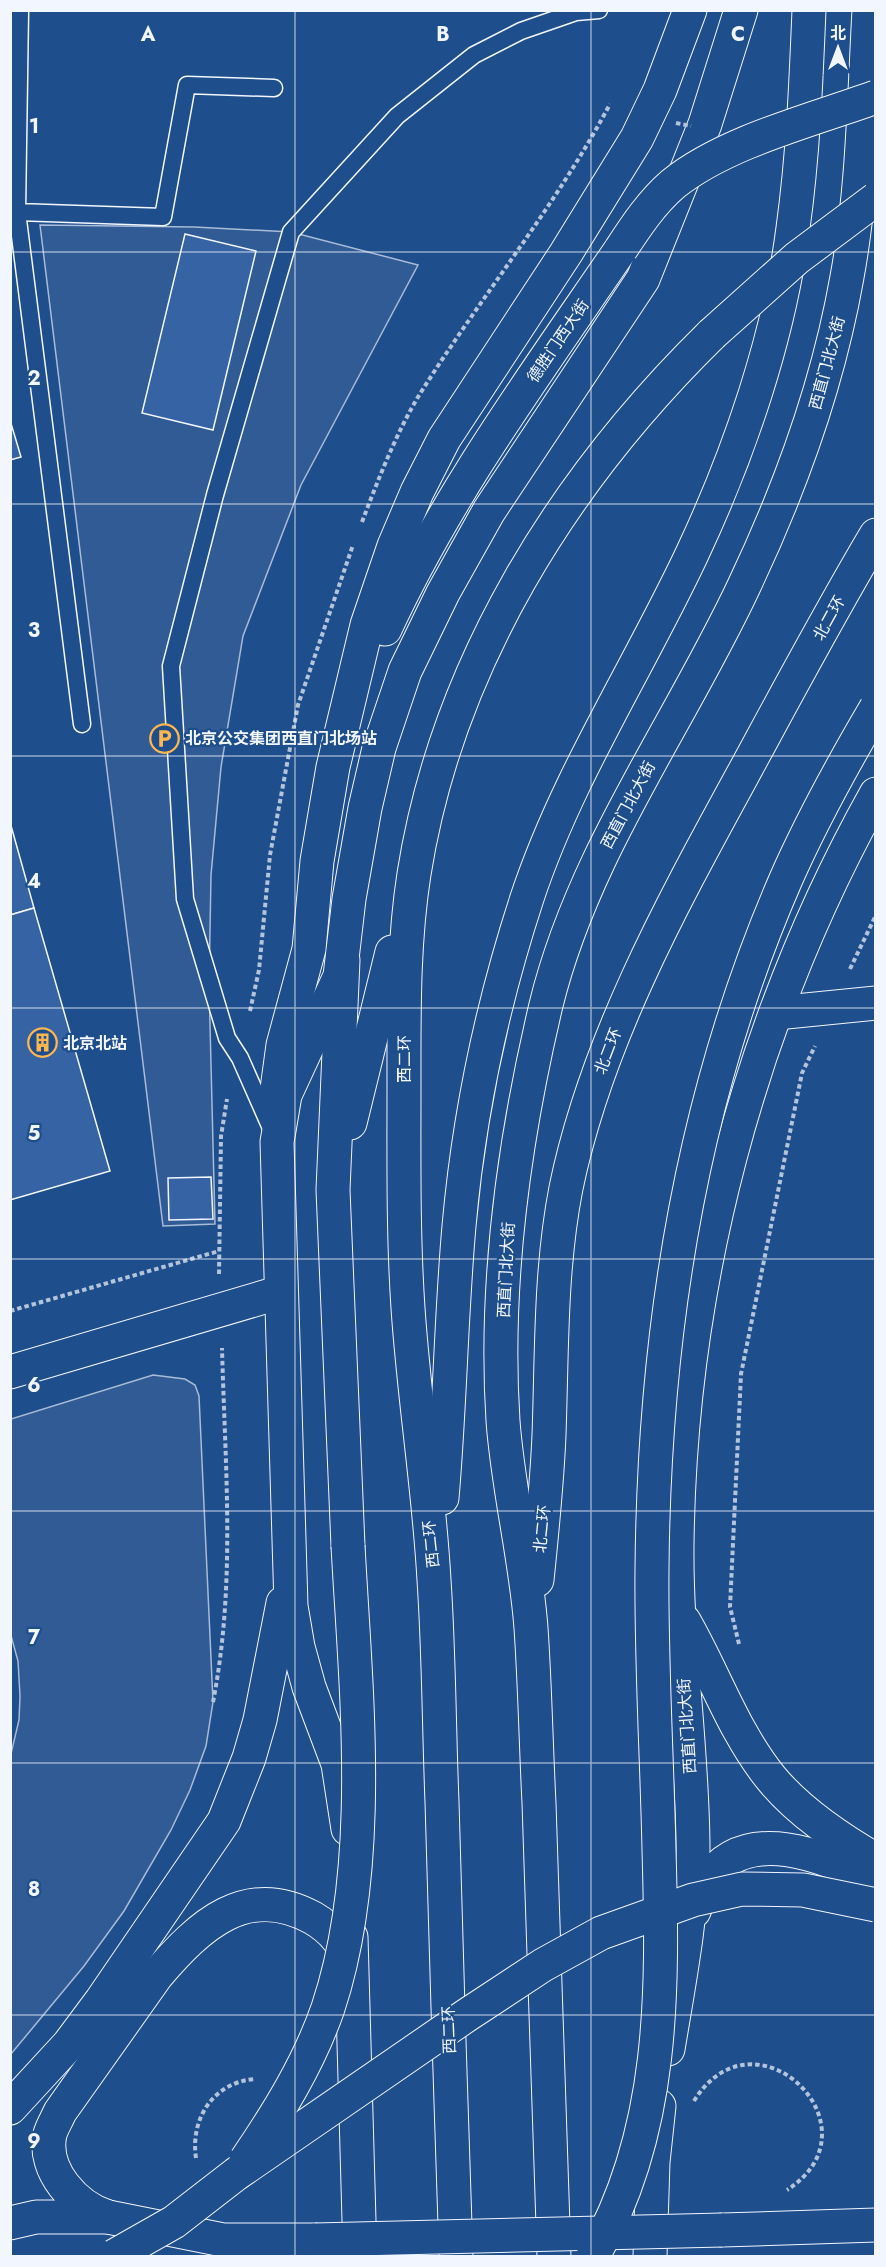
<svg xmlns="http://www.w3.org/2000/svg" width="886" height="2267" font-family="Jost,'Noto Sans SC',sans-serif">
<rect width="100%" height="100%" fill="#1f4e8c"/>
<g fill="#305b95" stroke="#a8bbd7" stroke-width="1.5">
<polygon points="40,225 194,227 291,232 418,265 301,485 243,636 221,767 211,875 209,985 215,1224 163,1226"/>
<polygon points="153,1375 185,1379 195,1385 199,1396 213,1702 206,1746 190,1790 171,1830 124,1911 84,1966 11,2054 10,1758 19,1720 20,1696 18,1661 10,1632 11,1419"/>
</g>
<g fill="#3563a3" stroke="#f2f6ff" stroke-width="1.5">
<polygon points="185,234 256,251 213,430 142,413"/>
<polygon points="10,420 21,457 10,460"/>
<polygon points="10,822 34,908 10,915"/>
<polygon points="34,908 110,1171 10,1200 10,915"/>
<polygon points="211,1177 213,1219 169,1220 168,1178"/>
</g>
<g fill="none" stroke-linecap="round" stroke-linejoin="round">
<defs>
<g id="lane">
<polyline points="20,10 17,212 163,217 187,85 274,88"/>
<polyline points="17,212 82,724"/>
<polyline points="274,1135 240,1058 227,1038 185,899 171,666 215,495 291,232 397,116 474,55 521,31 576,12 599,10"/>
</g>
<polyline id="street" points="776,1013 876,1003"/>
<g id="secondary">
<path d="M385,629C448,493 537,372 621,249"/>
<polyline points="277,1089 283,1045 309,949 317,861 333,767 367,625 394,546 417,492 444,439 566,253 637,138 660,90 690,10"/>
<polyline points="10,1372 281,1292"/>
<path d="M684,1621C714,1673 733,1731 771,1778C799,1812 838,1838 876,1860"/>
<polyline points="348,1829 338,1764 309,1687 298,1647 291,1606 277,1142 285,1095 340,976 349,899 365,808 379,748 405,671 443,593 489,511 643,279 705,124 741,10"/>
<path d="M694,1911C698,1901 702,1890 707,1881C746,1822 825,1857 874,1880"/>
<polyline points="351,1937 360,2256"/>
<path d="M668,2049C679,1983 692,1917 693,1850C693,1748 676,1647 677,1545C680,1286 749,1021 876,794"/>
<polyline points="10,2108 69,2044 101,2001 224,1821 249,1758 260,1720 283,1603"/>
<path d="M108,2217C76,2207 42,2171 50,2134C52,2127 57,2119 60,2112L157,1975C199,1926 246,1881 313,1918C332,1929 346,1945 351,1967"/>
<polyline points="10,2223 36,2217 108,2217 223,2240 315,2240"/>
<polyline points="722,2230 876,2225"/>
<polyline points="650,2256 653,2162 659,2106"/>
</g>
<g id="highway">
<polyline points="343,960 333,1190 348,1546"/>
<polyline points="350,1123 392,952"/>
<path d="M442,1498C450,1407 451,1316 459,1226C469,1114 492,1005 527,898C567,777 638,669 692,554C739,454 779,338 793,228C803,156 806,83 809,10"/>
<path d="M537,1580C542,1532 547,1483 549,1435C552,1352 550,1270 566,1188C596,1042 671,906 742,776C786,695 829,614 876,535"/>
<path d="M456,2256C451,2105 446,1953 442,1802C439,1728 439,1653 434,1580C429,1489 414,1399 408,1308C403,1234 404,1159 404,1086C404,1015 403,944 414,874C447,665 563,480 712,334"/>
<path d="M554,2256C550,2105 545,1954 539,1803C536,1745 535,1686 531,1628C526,1559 508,1490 503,1421C494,1282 514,1140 546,1005C583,853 679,725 744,586C791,487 828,385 847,277C863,190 864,99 869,10"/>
</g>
</defs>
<use href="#lane" stroke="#f2f6ff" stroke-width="19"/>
<use href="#street" stroke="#f2f6ff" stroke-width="35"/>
<use href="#secondary" stroke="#f2f6ff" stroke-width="35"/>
<use href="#highway" stroke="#f2f6ff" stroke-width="35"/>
<g stroke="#b3c4dc" stroke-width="4" stroke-dasharray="4.5 3" stroke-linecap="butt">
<path d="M362,522C378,480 395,436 418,397C479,299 556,206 610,104"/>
<polyline points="850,969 876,915"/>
<polyline points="250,1011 259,970 270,855 298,705 353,545"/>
<polyline points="219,1274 221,1136 227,1099"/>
<polyline points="10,1311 219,1251"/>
<polyline points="739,1644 730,1607 741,1374 802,1073 815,1046"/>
<path d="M213,1702C236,1585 225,1466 222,1348"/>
<path d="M694,2101C755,2002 884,2128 787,2190"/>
<path d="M196,2158C190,2118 214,2082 255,2079"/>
</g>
<use href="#lane" stroke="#1f4e8c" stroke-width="16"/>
<use href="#street" stroke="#1f4e8c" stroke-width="33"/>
<use href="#secondary" stroke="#1f4e8c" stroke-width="33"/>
<use href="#highway" stroke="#1f4e8c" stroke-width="33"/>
<defs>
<g id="secondary-bridge">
<path d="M621,249C636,226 652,202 673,184C725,142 812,120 876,97"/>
<polyline points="315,2240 722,2230"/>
</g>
<g id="highway-bridge">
<polyline points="712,334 797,258 876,199"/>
<path d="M246,2160C278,2113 309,2063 328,2008C375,1867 356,1693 348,1546"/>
<polyline points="114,2256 174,2222 236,2174 467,2015 543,1965 601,1933 693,1900 742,1889 803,1890 876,1905"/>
<path d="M593,2256C665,2131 663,1990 659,1850C657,1756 651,1663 652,1569C654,1332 691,1097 786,879C812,820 843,764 876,708"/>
</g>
</defs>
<use href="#secondary-bridge" stroke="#f2f6ff" stroke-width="35" stroke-linecap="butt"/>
<use href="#highway-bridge" stroke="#f2f6ff" stroke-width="35" stroke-linecap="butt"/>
<polyline stroke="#b3c4dc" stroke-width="4" stroke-dasharray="4.5 3" stroke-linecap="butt" points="676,123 691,126"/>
<use href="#secondary-bridge" stroke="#1f4e8c" stroke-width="33"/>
<use href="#highway-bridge" stroke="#1f4e8c" stroke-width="33"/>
</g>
<path fill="none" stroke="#f2f6ff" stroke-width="1.5" stroke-opacity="0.55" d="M295,10V2256M591,10V2256M10,252H876M10,504H876M10,756H876M10,1008H876M10,1259H876M10,1511H876M10,1763H876M10,2015H876"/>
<defs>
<symbol id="parking-ring" viewBox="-11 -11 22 22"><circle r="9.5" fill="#1f4e8c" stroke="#ffb74d" stroke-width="1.5"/><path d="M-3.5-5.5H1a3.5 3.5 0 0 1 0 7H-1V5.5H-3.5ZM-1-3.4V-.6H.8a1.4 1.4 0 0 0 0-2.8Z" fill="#ffb74d"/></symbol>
<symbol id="building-ring" viewBox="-11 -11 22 22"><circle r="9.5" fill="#1f4e8c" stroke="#ffb74d" stroke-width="1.5"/><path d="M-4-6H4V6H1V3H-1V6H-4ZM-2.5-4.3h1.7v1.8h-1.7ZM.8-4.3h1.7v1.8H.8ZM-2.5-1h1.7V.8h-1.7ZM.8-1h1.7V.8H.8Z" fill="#ffb74d"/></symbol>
</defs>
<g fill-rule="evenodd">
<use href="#parking-ring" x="148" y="722" width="33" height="33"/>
<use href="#building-ring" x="26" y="1026" width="33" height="33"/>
</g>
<g text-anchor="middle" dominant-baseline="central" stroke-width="4.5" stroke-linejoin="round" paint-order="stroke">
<g font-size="16" fill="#f2f6ff" stroke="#1f4e8c">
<text transform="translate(558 341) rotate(-56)">德胜门西大街</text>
<text transform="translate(827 363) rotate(-75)">西直门北大街</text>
<text transform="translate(829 618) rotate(-61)">北二环</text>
<text transform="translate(628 805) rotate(-62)">西直门北大街</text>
<text transform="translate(608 1051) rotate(-69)">北二环</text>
<text transform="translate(404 1059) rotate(-90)">西二环</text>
<text transform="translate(506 1270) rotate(-87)">西直门北大街</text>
<text transform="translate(542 1529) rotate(-84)">北二环</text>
<text transform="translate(431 1544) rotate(-96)">西二环</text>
<text transform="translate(687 1726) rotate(-94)">西直门北大街</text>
<text transform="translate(449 2030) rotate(-92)">西二环</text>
</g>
<g font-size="16" font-weight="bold" fill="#f2f6ff" stroke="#1f4e8c" text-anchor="start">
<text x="185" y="738">北京公交集团西直门北场站</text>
<text x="63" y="1043">北京北站</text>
</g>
</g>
<g font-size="20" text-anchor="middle" font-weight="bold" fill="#f2f6ff" stroke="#1f4e8c" stroke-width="4.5" stroke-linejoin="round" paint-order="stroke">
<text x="148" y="41">A</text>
<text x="443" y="41">B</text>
<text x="738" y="41">C</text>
<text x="34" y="133">1</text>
<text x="34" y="385">2</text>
<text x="34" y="637">3</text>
<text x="34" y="888">4</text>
<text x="34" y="1140">5</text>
<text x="34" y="1392">6</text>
<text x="34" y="1644">7</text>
<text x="34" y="1896">8</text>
<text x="34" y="2148">9</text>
</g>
<rect width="886" height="2267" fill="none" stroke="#f2f6ff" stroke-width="24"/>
<g transform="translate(838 48)" stroke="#1f4e8c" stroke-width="4.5" paint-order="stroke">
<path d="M0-4.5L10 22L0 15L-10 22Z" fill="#f2f6ff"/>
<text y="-9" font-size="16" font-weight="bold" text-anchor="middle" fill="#f2f6ff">北</text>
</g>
</svg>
